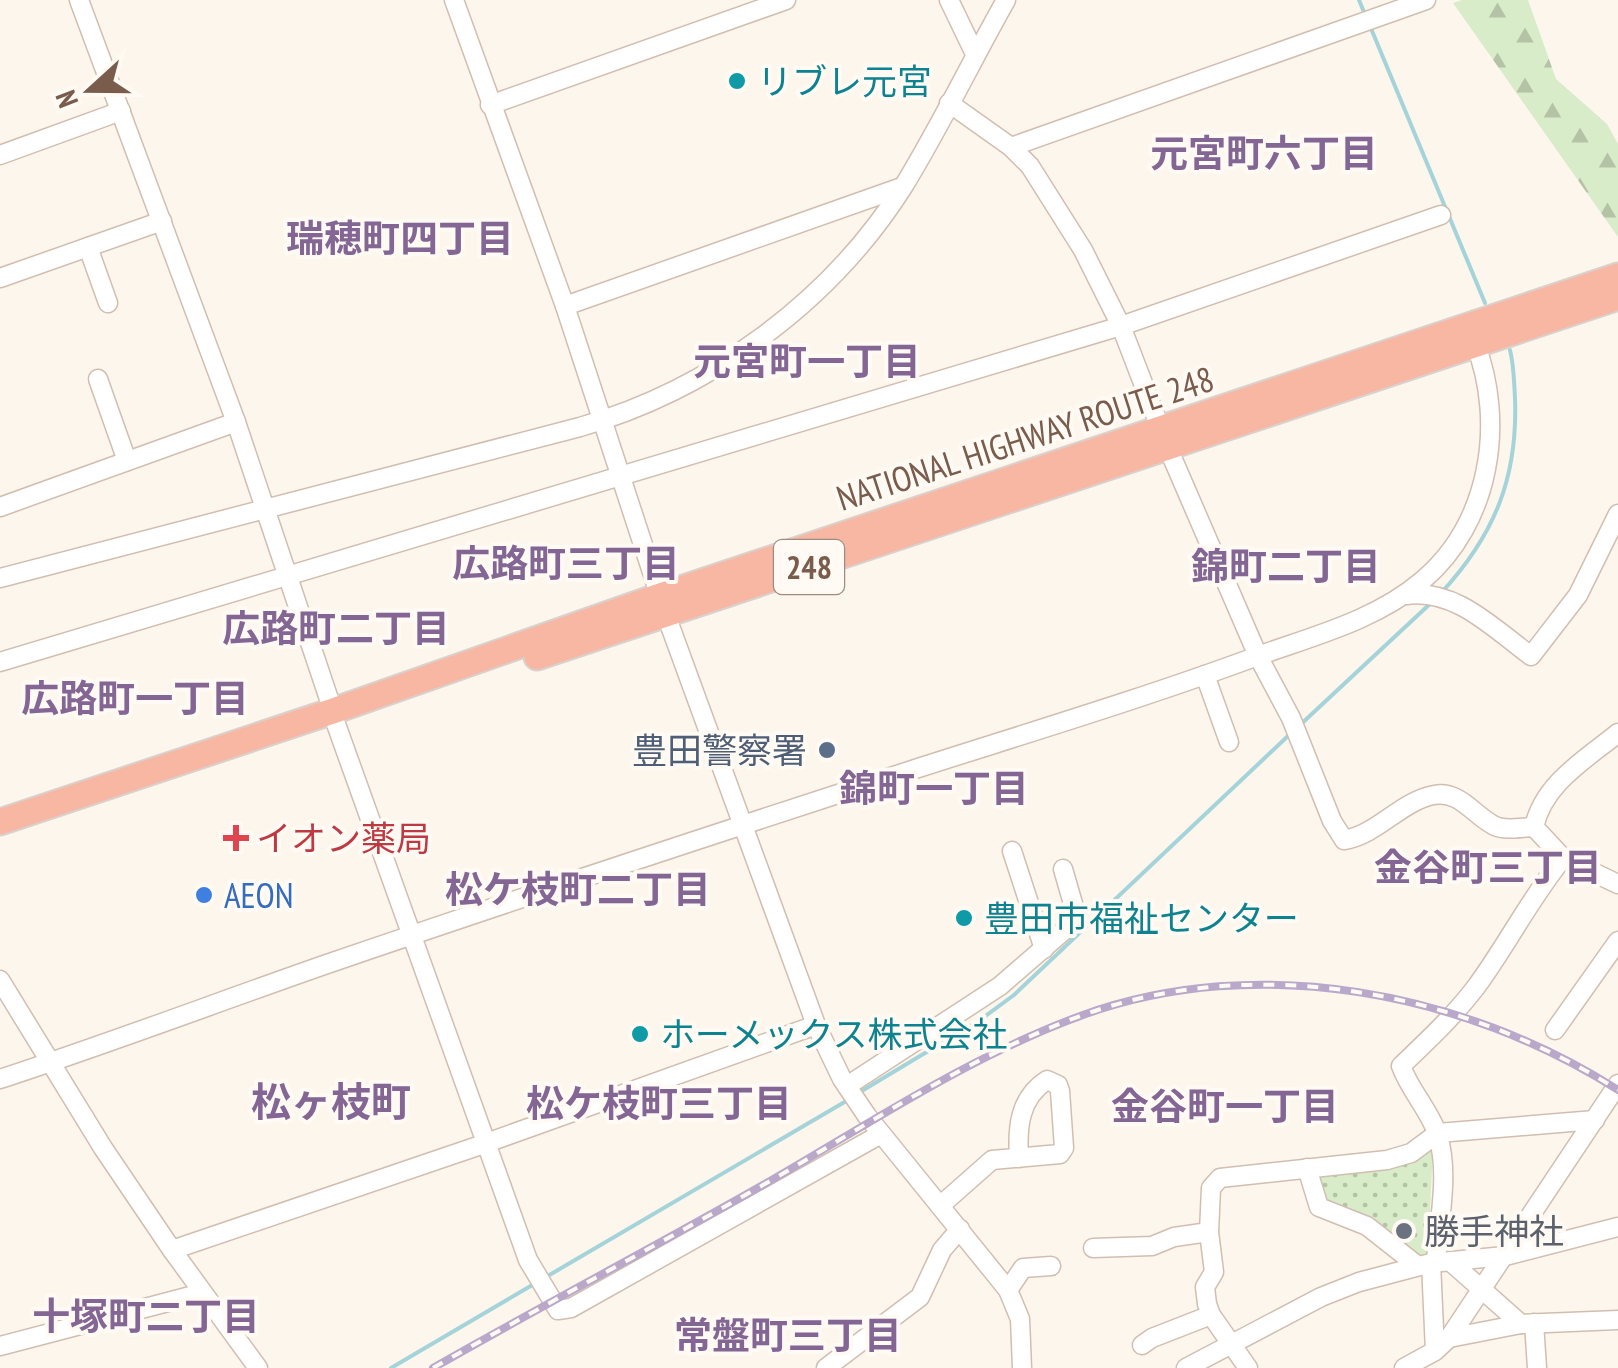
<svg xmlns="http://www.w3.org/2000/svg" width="1618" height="1368" font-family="'PT Sans Narrow','Noto Sans JP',sans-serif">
<defs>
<pattern id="forest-firs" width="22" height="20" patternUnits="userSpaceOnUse" patternTransform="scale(2.5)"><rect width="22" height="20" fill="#d8ecc9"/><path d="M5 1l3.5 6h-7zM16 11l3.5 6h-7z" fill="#b4c2a5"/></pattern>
<pattern id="park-dots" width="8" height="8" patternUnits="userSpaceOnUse" patternTransform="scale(2.5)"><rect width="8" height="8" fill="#d8ecc9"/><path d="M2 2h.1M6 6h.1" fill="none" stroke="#b4c2a5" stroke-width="1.8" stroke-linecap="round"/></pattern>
</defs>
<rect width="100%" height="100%" fill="#fdf6ec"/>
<polygon fill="url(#forest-firs)" points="1462,0 1528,0 1556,79 1607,124 1618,144 1618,237 1453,3"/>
<polygon fill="url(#park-dots)" points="1433,1147 1428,1254 1423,1259 1322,1206 1317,1171"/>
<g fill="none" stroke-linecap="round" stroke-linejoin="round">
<g stroke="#a5d3da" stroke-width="4">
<polyline points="1359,0 1366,17"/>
<polyline points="1370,26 1485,303"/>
<path d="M1442,592C1495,534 1518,477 1515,398C1514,381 1514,366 1510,350"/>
<polyline points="1300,725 1432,602"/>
<polyline points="860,1092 980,1020 1014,995 1289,735"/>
<polyline points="546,1277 848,1100"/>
<polyline points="391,1368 534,1284"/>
</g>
<defs>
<g id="minor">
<polyline points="79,0 236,422 333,711"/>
<polyline points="454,0 565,306 666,615 816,1025 842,1079 867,1116 1008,1290 1020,1319 1022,1368"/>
<polyline points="949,0 975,54"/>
<path d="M949,103L1011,147L1030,166L1083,250L1121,326L1168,448L1258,656L1291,718L1332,821L1344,840C1377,835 1401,801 1434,795C1460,790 1474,816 1495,826C1506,831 1523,827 1534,827L1563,858L1618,884"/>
<polyline points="490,105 786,0"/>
<polyline points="1011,147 1426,0"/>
<polyline points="0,155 121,111"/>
<polyline points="88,247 108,303"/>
<polyline points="0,278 162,221"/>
<polyline points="565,306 902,187"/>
<polyline points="98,379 127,461"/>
<polyline points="0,507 236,422"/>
<path d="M0,578L580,427C710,390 830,302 903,187C940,127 971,62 1006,0"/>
<path d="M1406,595C1455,588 1493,628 1531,656L1578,595L1618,514"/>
<polyline points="0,662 1121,326 1441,215"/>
<polyline points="1205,675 1229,742"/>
<polyline points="336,724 528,1260 558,1310 571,1308 881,1134"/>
<path d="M1534,827C1544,783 1585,760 1618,733"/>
<polyline points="1012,851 1044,949"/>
<polyline points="0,980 103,1148 172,1250 258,1368"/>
<polyline points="1555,1030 1618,941"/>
<path d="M0,1079C110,1043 218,1002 327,964C520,898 714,834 909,771C1024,734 1141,699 1255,657C1313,636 1375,621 1423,580C1490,523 1506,423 1475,343"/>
<polyline points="847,1086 1000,986 1075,921 1076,914 1063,869"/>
<polyline points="1307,1168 1319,1207 1367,1226 1418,1266"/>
<path d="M941,1205L992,1160L1060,1154L1064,1148L1060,1091L1058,1085L1047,1080C1019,1098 1017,1128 1019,1158"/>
<polyline points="1093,1248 1152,1246 1174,1237 1209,1232"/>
<polyline points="172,1250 478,1146 816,1025"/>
<polyline points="1431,1263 1435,1351"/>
<path d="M1436,1263C1438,1224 1450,1175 1438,1136C1431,1112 1410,1091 1401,1066C1427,1041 1454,1016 1476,987C1507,945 1529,900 1563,858"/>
<polyline points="1452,1263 1521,1324"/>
<polyline points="1008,1290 1023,1268 1051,1266"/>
<polyline points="1534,1323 1537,1368"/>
<polyline points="1449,1338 1521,1324 1618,1320"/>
<polyline points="1142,1345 1152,1338 1211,1315"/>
<polyline points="0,1346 202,1293"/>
<polyline points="826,1368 920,1297 942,1250 960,1229"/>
<polyline points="1186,1368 1321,1297 1359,1282 1431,1263 1505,1256 1618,1227"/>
<polyline points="1248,1368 1211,1315 1207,1304 1205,1287 1214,1272 1209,1232 1211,1188 1220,1178 1387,1160 1411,1153 1438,1133 1595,1120"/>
<polyline points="1404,1368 1435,1351 1449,1338 1618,1084"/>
</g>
<g id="highway">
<polyline points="537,657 1618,297"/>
<polyline points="0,822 333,711 660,596 1618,276"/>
</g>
</defs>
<use href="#minor" stroke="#d1beb0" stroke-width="21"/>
<use href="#highway" stroke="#dad1cd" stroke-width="29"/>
<use href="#minor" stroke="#fff" stroke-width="18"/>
<use href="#highway" stroke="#f7b7a3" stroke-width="25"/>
<defs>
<path id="rail" d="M433,1368C545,1304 658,1245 770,1181C872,1122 972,1055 1083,1015C1258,952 1464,992 1618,1090"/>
</defs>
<use href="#rail" stroke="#b9a8c9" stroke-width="8"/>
<use href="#rail" stroke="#fffaf3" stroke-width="4" stroke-dasharray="11" stroke-linecap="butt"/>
</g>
<g fill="#0f9aa8" stroke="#fffaf3" stroke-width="4">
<circle cx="737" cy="81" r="10"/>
<circle cx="964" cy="918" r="10"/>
<circle cx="640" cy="1034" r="10"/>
</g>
<circle fill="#5c6f8a" stroke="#fffaf3" stroke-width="4" cx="827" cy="750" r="10"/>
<path fill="#e0444e" stroke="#fffaf3" stroke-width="4" d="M231 823h10v10h10v10h-10v10h-10v-10h-10v-10h10z"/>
<circle fill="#3f7fe0" stroke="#fffaf3" stroke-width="4" cx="204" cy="895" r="10"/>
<circle fill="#6b7280" stroke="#fffaf3" stroke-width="4" cx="1404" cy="1231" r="10"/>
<g text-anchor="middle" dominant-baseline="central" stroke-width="8" stroke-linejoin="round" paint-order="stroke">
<rect fill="#fffaf3" stroke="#a28b7f" stroke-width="2.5" x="774" y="540" width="70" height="54" rx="8"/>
<g font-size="32" font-weight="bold" fill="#7a5c4d">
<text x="809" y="567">248</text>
</g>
<g font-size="35" fill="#0d838f" stroke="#fffaf3" text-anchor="start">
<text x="757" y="81">リブレ元宮</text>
<text x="984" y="918">豊田市福祉センター</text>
<text x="660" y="1034">ホーメックス株式会社</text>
</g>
<g font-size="35" fill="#7a5c4d" stroke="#fffaf3">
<text transform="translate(1025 438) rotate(-18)">NATIONAL HIGHWAY ROUTE 248</text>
</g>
<g font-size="35" fill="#4e5e75" stroke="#fffaf3" text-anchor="end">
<text x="807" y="750">豊田警察署</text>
</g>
<g font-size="35" fill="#be3a42" stroke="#fffaf3" text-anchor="start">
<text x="256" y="838">イオン薬局</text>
</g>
<g font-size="35" fill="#366cbe" stroke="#fffaf3" text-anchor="start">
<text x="224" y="895">AEON</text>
</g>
<g font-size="35" fill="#5b616d" stroke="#fffaf3" text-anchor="start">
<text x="1424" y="1231">勝手神社</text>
</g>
<g font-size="38" font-weight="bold" fill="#846695" stroke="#fffaf3">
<text x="1264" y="152">元宮町六丁目</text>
<text x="400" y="237">瑞穂町四丁目</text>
<text x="807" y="360">元宮町一丁目</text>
<text x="566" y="562">広路町三丁目</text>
<text x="1286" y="565">錦町二丁目</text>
<text x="336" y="627">広路町二丁目</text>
<text x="135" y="697">広路町一丁目</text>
<text x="934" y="787">錦町一丁目</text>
<text x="1488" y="866">金谷町三丁目</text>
<text x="578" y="888">松ケ枝町二丁目</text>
<text x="659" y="1102">松ケ枝町三丁目</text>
<text x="1225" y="1105">金谷町一丁目</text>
<text x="146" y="1315">十塚町二丁目</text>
<text x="788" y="1334">常盤町三丁目</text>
</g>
<g font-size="40" font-weight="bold" fill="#846695" stroke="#fffaf3">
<text x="331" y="1101">松ヶ枝町</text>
</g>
</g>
<g transform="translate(90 90) rotate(249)" stroke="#fffaf3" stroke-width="8" paint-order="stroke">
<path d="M0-8L18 38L0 25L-18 38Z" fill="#7a5c4d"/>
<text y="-15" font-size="28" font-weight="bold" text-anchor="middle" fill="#7a5c4d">N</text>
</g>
</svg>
